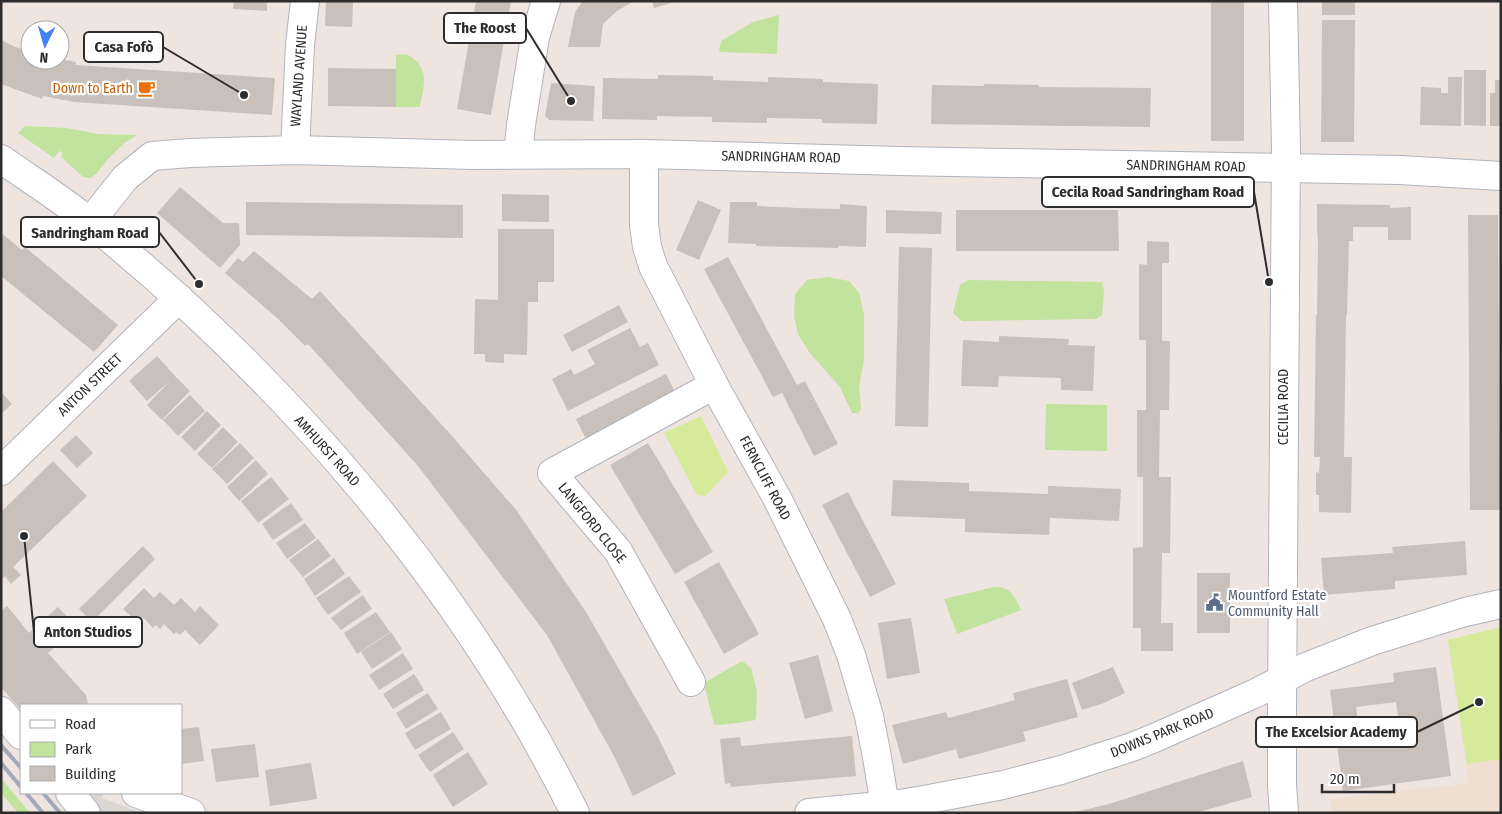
<svg xmlns="http://www.w3.org/2000/svg" width="1502" height="814" font-family="'Fira Sans Condensed',sans-serif">
<rect width="100%" height="100%" fill="#eee5e0"/>
<polygon fill="#efdfd0" points="1501,627 1501,813 1332,813 1331,799 1469,783 1448,640"/>
<g fill="#c1e39d">
<polygon points="779,15 777,54 719,52 721,41 753,22"/>
<path d="M406,54C431,67 424,84 420,107H396V55Z"/>
<polygon points="25,126 66,128 98,134 137,135 123,144 107,160 97,173 91,178 83,177 61,157 63,153 59,151 54,158 18,133"/>
<polygon points="828,277 849,281 859,293 864,315 864,360 859,386 861,409 858,413 852,413 840,387 809,352 798,334 794,316 795,294 807,280"/>
<polygon points="968,280 1102,282 1104,291 1102,315 1096,319 962,321 953,313 960,285"/>
<polygon points="1046,404 1107,405 1107,451 1045,450"/>
<path d="M994,587C1010,586 1015,596 1021,610L957,634L944,599Z"/>
<polygon points="742,661 751,668 757,691 756,719 752,721 720,725 714,724 704,683"/>
<polygon points="1,778 30,813 18,813 1,793"/>
</g>
<g fill="#d6ea99">
<polygon points="701,416 728,472 705,496 697,495 664,433"/>
<polygon points="1501,627 1501,759 1467,764 1448,640"/>
</g>
<polygon fill="#dad6d2" points="88,793 104,793 102,798 142,813 101,813"/>
<g fill="#c7c0bb" fill-rule="evenodd">
<polygon points="234,1 267,1 267,11 233,9"/>
<polygon points="326,1 353,1 352,27 325,26"/>
<polygon points="476,1 511,1 491,115 457,109"/>
<polygon points="583,1 634,1 617,11 603,24 600,47 568,47 575,12"/>
<polygon points="652,1 674,1 674,2 654,8"/>
<rect x="1211" y="1" width="33" height="140"/>
<rect x="1322" y="1" width="33" height="14"/>
<polygon points="1322,20 1355,20 1354,142 1321,142"/>
<polygon points="1,40 13,46 30,52 30,60 60,59 76,62 76,65 275,78 272,115 74,102 43,96 42,99 1,84"/>
<polygon points="328,68 396,69 396,107 328,106"/>
<polygon points="1464,70 1486,70 1486,126 1464,125"/>
<polygon points="658,75 713,76 713,80 768,82 768,77 823,79 823,82 878,84 877,124 822,123 822,119 767,118 767,123 712,122 712,117 657,116 657,120 602,119 603,78 658,79"/>
<polygon points="1448,77 1462,77 1461,126 1420,125 1421,87 1441,88 1441,93 1448,93"/>
<polygon points="1495,80 1501,80 1501,126 1490,126 1490,93 1495,93"/>
<polygon points="551,83 595,86 593,121 549,120 545,116"/>
<polygon points="984,84 1039,85 1039,87 1151,88 1150,127 931,124 932,85 984,86"/>
<polygon points="180,187 223,223 239,223 240,245 220,268 157,213"/>
<polygon points="502,194 549,195 549,222 502,221"/>
<polygon points="698,200 721,210 699,260 676,250"/>
<polygon points="246,202 463,205 463,238 246,235"/>
<polygon points="730,202 757,202 757,206 798,208 840,209 840,204 867,206 866,247 839,246 838,248 756,246 756,244 728,243"/>
<polygon points="1317,204 1390,205 1390,208 1411,207 1411,240 1388,240 1388,227 1353,227 1353,241 1349,241 1347,315 1346,315 1344,457 1352,457 1351,513 1319,512 1319,495 1316,495 1316,472 1319,473 1320,457 1314,457 1316,315 1317,315 1318,241 1317,227"/>
<polygon points="886,210 942,212 941,234 886,233"/>
<polygon points="956,210 1118,210 1119,251 956,251"/>
<polygon points="1468,215 1498,215 1500,510 1470,510"/>
<polygon points="498,229 554,229 554,282 538,282 538,302 528,302 527,355 504,354 504,363 485,362 485,354 474,354 475,299 498,300"/>
<polygon points="1,233 22,250 25,247 43,262 118,325 94,352 1,276"/>
<polygon points="1147,241 1169,242 1169,263 1162,263 1162,341 1170,341 1169,410 1160,410 1159,477 1171,477 1170,553 1162,553 1161,623 1173,623 1173,651 1141,651 1141,628 1133,628 1133,548 1143,547 1143,477 1137,477 1137,410 1146,410 1146,340 1139,340 1139,264 1147,265"/>
<polygon points="899,247 932,248 928,427 895,426"/>
<polygon points="254,251 312,299 320,291 452,436 517,511 586,612 658,737 676,774 633,796 615,758 547,635 418,466 308,344 305,346 277,318 225,273 238,258 243,262"/>
<polygon points="728,257 797,385 805,381 838,444 814,456 782,393 773,397 704,269"/>
<polygon points="619,305 628,322 572,352 563,335"/>
<polygon points="630,328 640,347 648,343 659,365 568,411 552,379 571,369 574,375 595,364 587,350"/>
<polygon points="999,336 1069,339 1068,345 1095,346 1093,391 1061,390 1061,378 999,376 998,387 961,386 963,340 999,342"/>
<polygon points="157,356 175,376 190,391 162,420 147,405 170,381 147,401 129,381"/>
<polygon points="666,374 678,398 588,443 576,419"/>
<polygon points="1,392 12,404 1,414"/>
<polygon points="190,395 205,411 178,436 163,420"/>
<polygon points="207,411 221,425 195,451 181,437"/>
<polygon points="223,427 238,442 212,468 197,454"/>
<polygon points="76,435 93,453 77,468 60,450"/>
<polygon points="240,443 254,458 227,484 212,469"/>
<polygon points="648,443 713,552 675,574 610,465"/>
<polygon points="256,460 268,474 239,501 227,487"/>
<polygon points="53,461 87,496 13,567 21,575 11,584 5,576 1,580 1,512"/>
<polygon points="271,477 289,499 258,523 241,501"/>
<polygon points="893,480 969,483 969,491 1048,494 1048,486 1121,489 1119,521 1050,518 1049,535 965,532 965,519 891,516"/>
<polygon points="848,492 896,584 870,597 822,505"/>
<polygon points="291,503 303,520 273,540 262,524"/>
<polygon points="305,523 316,538 287,559 276,543"/>
<polygon points="318,539 331,556 303,577 289,560"/>
<polygon points="1465,541 1467,575 1395,581 1395,589 1324,595 1321,558 1393,553 1392,547"/>
<polygon points="143,546 155,559 92,622 79,609"/>
<polygon points="334,558 345,574 315,596 304,579"/>
<polygon points="719,562 759,634 724,654 684,582"/>
<rect x="1197" y="573" width="33" height="60"/>
<polygon points="349,576 361,592 328,615 316,598"/>
<polygon points="144,588 154,598 160,592 174,605 181,598 195,612 200,606 219,625 200,645 185,630 180,635 176,632 174,634 164,624 160,629 156,625 153,628 144,618 140,622 136,618 135,620 123,609"/>
<polygon points="363,595 372,609 341,630 331,618"/>
<polygon points="7,606 29,633 58,607 77,628 48,653 86,695 88,705 21,705 21,710 1,687 1,611"/>
<polygon points="376,612 390,632 357,654 344,633"/>
<polygon points="911,618 920,673 887,679 878,623"/>
<polygon points="391,632 402,649 372,669 361,652"/>
<polygon points="403,653 413,669 379,690 369,675"/>
<polygon points="818,655 833,711 805,719 789,663"/>
<polygon points="1113,667 1125,693 1104,703 1082,710 1072,683"/>
<path d="M1436,667L1451,776L1343,791L1330,690L1394,682L1393,673ZM1396,702L1402,743L1362,748L1356,707Z"/>
<polygon points="414,674 424,690 393,709 383,694"/>
<polygon points="1067,679 1078,717 1023,732 1026,741 959,759 956,749 903,764 892,725 946,712 948,718 975,711 1015,700 1013,693"/>
<polygon points="428,693 438,709 406,729 396,713"/>
<polygon points="441,712 451,729 415,750 405,733"/>
<polygon points="199,727 204,761 181,764 181,729"/>
<polygon points="453,732 464,749 430,772 418,755"/>
<polygon points="852,736 856,776 731,787 730,783 725,784 720,739 740,737 741,746"/>
<polygon points="255,744 259,777 216,782 211,749"/>
<polygon points="468,752 488,784 453,807 433,775"/>
<polygon points="1243,761 1252,797 1195,813 1071,813 1109,804"/>
<polygon points="311,763 317,799 270,806 265,770"/>
</g>
<g fill="none" stroke-linecap="round" stroke-linejoin="round">
<defs>
<g id="minor">
<polyline points="1283,1 1286,149 1282,706 1282,785 1284,813"/>
<polyline points="295,150 300,45 305,1"/>
<polyline points="518,154 521,125 535,37 546,1"/>
<polyline points="644,154 644,225 647,247 653,266 714,385 777,498 837,619 851,655 869,716 877,757 885,806"/>
<path d="M1,159C31,180 63,200 91,223C288,383 462,585 575,813"/>
<polyline points="90,222 125,178 152,156 190,153 295,150 473,155 644,154 899,161 1400,170 1501,176"/>
<polyline points="1,471 179,298"/>
<polyline points="691,682 618,551 552,473 714,385"/>
<polyline points="1,711 21,735"/>
<polyline points="70,793 86,813"/>
<polyline points="136,793 191,813"/>
<polyline points="809,813 899,804 924,800 1003,785 1061,770 1132,747 1152,739 1256,693 1306,667 1372,641 1465,612 1501,604"/>
</g>
</defs>
<use href="#minor" stroke="#b0b4bd" stroke-width="30"/>
<use href="#minor" stroke="#fff" stroke-width="28"/>
<g stroke="#a2a8b7" stroke-width="4">
<polyline points="1,745 21,768"/>
<polyline points="1,763 21,787"/>
<polyline points="26,793 43,813"/>
<polyline points="43,793 60,813"/>
</g>
</g>
<defs>
<symbol id="cafe-bare" viewBox="-9 -9 18 18"><path d="M-5.5-4.5H6V0H3Q3 3.5 0 3.5H-2.5Q-5.5 3.5-5.5 0ZM3-3.2v2h1.7v-2ZM-6 4.5H4V6H-6Z" fill="#e8710a" stroke="#fff" stroke-width="2.5" paint-order="stroke"/></symbol>
<symbol id="civic-bare" viewBox="-9 -9 18 18"><path d="M-.6-6.5H3V-4.5H.6V-3L4-1V1h2V6H-6V1h2V-1L-.6-3ZM-1.2 2.5V6h2.4V2.5Z" fill="#5c6f8a" stroke="#fff" stroke-width="2.5" paint-order="stroke"/></symbol>
</defs>
<g fill-rule="evenodd">
<use href="#cafe-bare" x="134" y="76" width="25" height="25"/>
<use href="#civic-bare" x="1202" y="590" width="25" height="25"/>
</g>
<g text-anchor="middle" dominant-baseline="central" stroke-width="4.5" stroke-linejoin="round" paint-order="stroke">
<g font-size="14" fill="#2d2d2d" stroke="#fff">
<text transform="translate(299 76) rotate(-86)">WAYLAND AVENUE</text>
<text transform="translate(781 157) rotate(1)">SANDRINGHAM ROAD</text>
<text transform="translate(1186 166) rotate(1)">SANDRINGHAM ROAD</text>
<text transform="translate(90 385) rotate(-44)">ANTON STREET</text>
<text transform="translate(1283 407) rotate(-90)">CECILIA ROAD</text>
<text transform="translate(327 451) rotate(48)">AMHURST ROAD</text>
<text transform="translate(765 478) rotate(62)">FERNCLIFF ROAD</text>
<text transform="translate(592 523) rotate(51)">LANGFORD CLOSE</text>
<text transform="translate(1162 733) rotate(-22)">DOWNS PARK ROAD</text>
</g>
<g font-size="14" fill="#c56008" stroke="#fff" text-anchor="end">
<text x="133" y="88">Down to Earth</text>
</g>
<g font-size="14" fill="#4e5e75" stroke="#fff" text-anchor="start">
<text x="1228" y="595">Mountford Estate<tspan x="1228" dy="16">Community Hall</tspan></text>
</g>
</g>
<path fill="none" stroke="#2d2d2d" stroke-width="2" d="M571 101L526 28M244 95L163 47M1269 282L1254 192M199 284L159 232M24 536L34 632M1479 702L1417 732"/>
<g fill="#2d2d2d" stroke="#fff" stroke-width="2">
<circle cx="571" cy="101" r="5"/>
<circle cx="244" cy="95" r="5"/>
<circle cx="1269" cy="282" r="5"/>
<circle cx="199" cy="284" r="5"/>
<circle cx="24" cy="536" r="5"/>
<circle cx="1479" cy="702" r="5"/>
</g>
<g fill="#fff" stroke="#2d2d2d" stroke-width="2">
<rect x="444" y="13" width="82" height="30" rx="5"/>
<rect x="84" y="32" width="79" height="30" rx="5"/>
<rect x="1042" y="177" width="212" height="30" rx="5"/>
<rect x="21" y="217" width="138" height="30" rx="5"/>
<rect x="34" y="617" width="108" height="30" rx="5"/>
<rect x="1256" y="717" width="161" height="30" rx="5"/>
</g>
<g font-size="15" text-anchor="middle" font-weight="bold" fill="#2d2d2d">
<text x="485" y="33">The Roost</text>
<text x="124" y="52">Casa Fofò</text>
<text x="1148" y="197">Cecila Road Sandringham Road</text>
<text x="90" y="238">Sandringham Road</text>
<text x="88" y="637">Anton Studios</text>
<text x="1336" y="737">The Excelsior Academy</text>
</g>
<rect width="1502" height="814" fill="none" stroke="#2d2d2d" stroke-width="5"/>
<rect x="20" y="704" width="162" height="90" fill="#ffffff" stroke="#ababab"/>
<rect x="30" y="720" width="25" height="8" fill="#ffffff" stroke="#ababab"/>
<text x="65" y="729" font-size="15" fill="#2d2d2d">Road</text>
<rect x="30" y="742" width="25" height="15" fill="#c1e39d" stroke="#ababab"/>
<text x="65" y="754" font-size="15" fill="#2d2d2d">Park</text>
<rect x="30" y="766" width="25" height="15" fill="#c7c0bb" stroke="#ababab"/>
<text x="65" y="779" font-size="15" fill="#2d2d2d">Building</text>
<g transform="translate(45 45) rotate(185)"><circle r="24" fill="#ffffff" stroke="#ababab"/>
<path d="M0-4L9 19L0 12L-9 19Z" fill="#4283f8"/>
<text y="-8" font-size="14" font-weight="bold" text-anchor="middle" fill="#2d2d2d">N</text>
</g>
<path d="M1322 784v8h72v-8" fill="none" stroke="#2d2d2d" stroke-width="2.5"/>
<text x="1330" y="784" font-size="15" fill="#2d2d2d" stroke="#ffffff" stroke-width="4" paint-order="stroke">20 m</text>
</svg>
